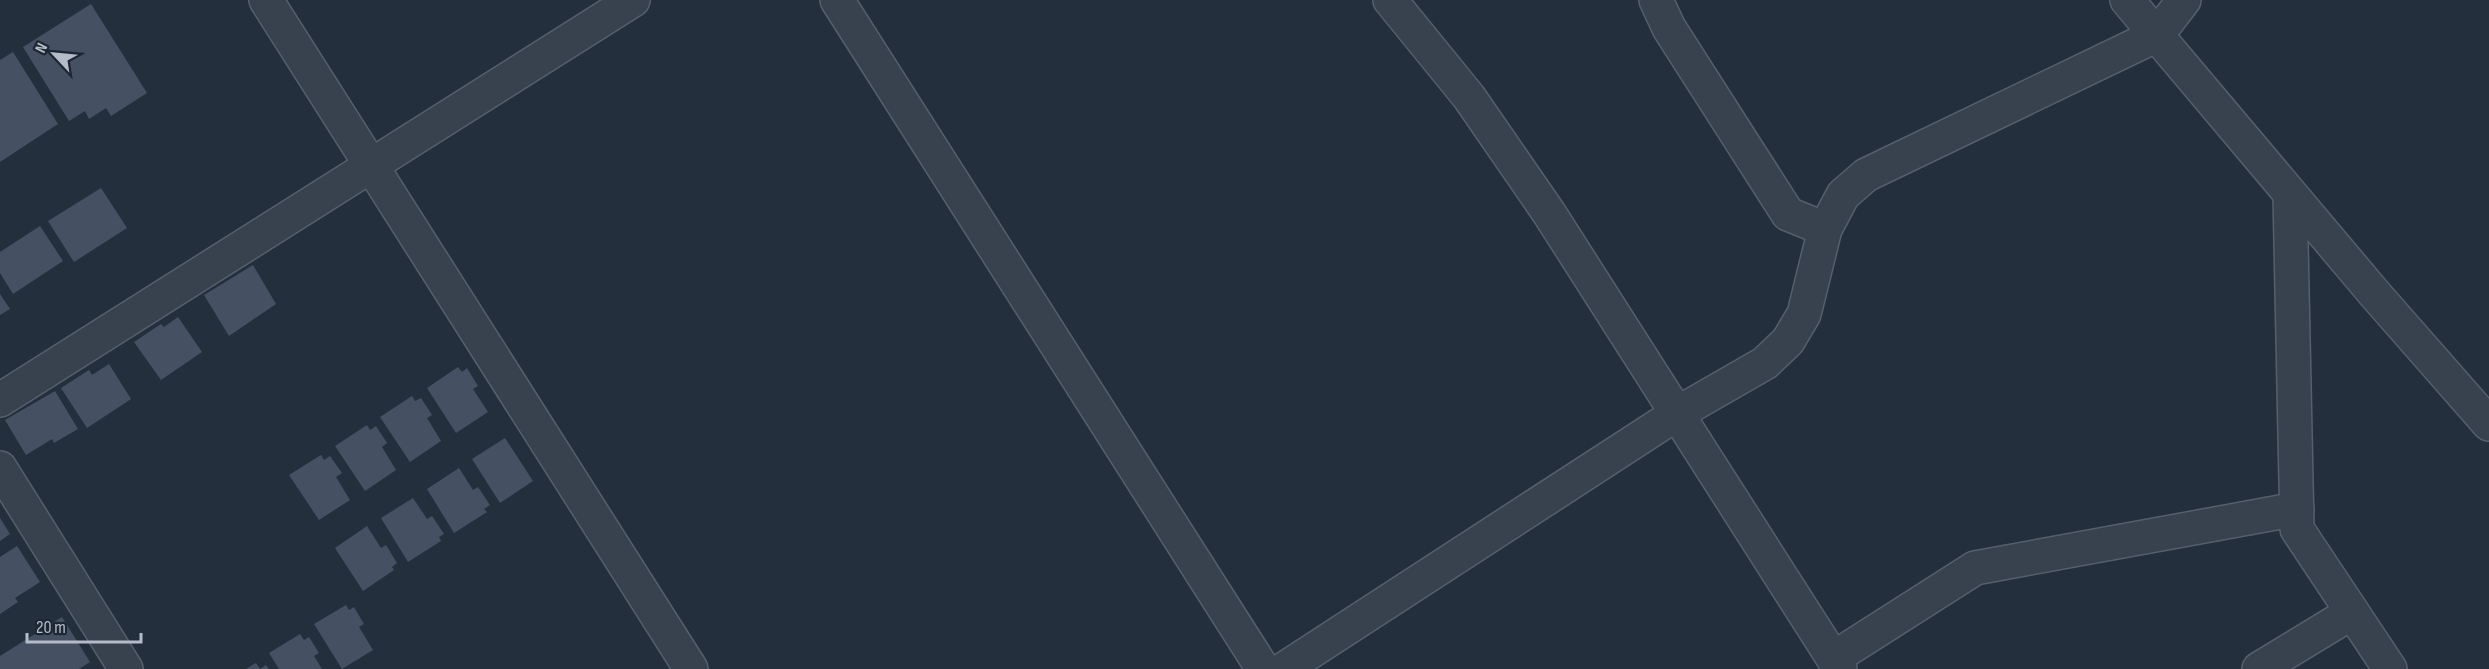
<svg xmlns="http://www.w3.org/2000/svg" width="2489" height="669" font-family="'Sofia Sans Condensed',sans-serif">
<rect width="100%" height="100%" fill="#242f3e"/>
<g fill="#455162">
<polygon points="91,4 147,93 111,116 106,108 89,119 85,111 69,121 23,47"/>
<polygon points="13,52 58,124 0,162 0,60"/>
<polygon points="101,188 127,228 74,262 48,221"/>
<polygon points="40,226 63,261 13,294 0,273 0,252"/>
<polygon points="253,265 276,304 229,336 204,295"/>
<polygon points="0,294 10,309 0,315"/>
<polygon points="178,317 202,352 161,380 134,342 161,324 164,327"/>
<polygon points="109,364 131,399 87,428 61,388 89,370 92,375"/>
<polygon points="458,367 462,372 467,368 478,386 473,389 488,412 456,433 427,388"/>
<polygon points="55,391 78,429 54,443 52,439 26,455 5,420"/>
<polygon points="412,396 415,401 421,398 432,415 427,418 441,441 410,462 380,417"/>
<polygon points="367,425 370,430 376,426 387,443 382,447 396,470 365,491 335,446"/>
<polygon points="505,438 533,481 500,503 472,459"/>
<polygon points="321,455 324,460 330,456 342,473 336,477 350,500 319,520 289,475"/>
<polygon points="459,468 473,490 478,487 490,505 484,509 487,512 454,533 427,489"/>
<polygon points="413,498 427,519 432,516 444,534 439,537 441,541 408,562 381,518"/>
<polygon points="0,518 10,534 0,541"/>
<polygon points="367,526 381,548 386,545 397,563 392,567 394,570 363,591 335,548"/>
<polygon points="17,546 40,582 15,598 18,602 0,614 0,557"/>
<polygon points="346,605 349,610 354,607 364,624 359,627 373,650 342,669 314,624"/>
<polygon points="62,617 90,662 79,669 0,669 0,656"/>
<polygon points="300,634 304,640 309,637 319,653 314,656 322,669 279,669 269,653"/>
<polygon points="256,663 260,669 266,665 269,669 246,669"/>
</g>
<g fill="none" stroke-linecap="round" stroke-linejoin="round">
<defs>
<g id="minor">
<polyline points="266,0 691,669"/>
<polyline points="837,0 1263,669"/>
<polyline points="1390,0 1469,97 1549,213 1840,669"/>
<polyline points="1656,0 1669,28 1788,214 1825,229"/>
<polyline points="2127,0 2374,293 2489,424"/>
<polyline points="2290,194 2297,529 2390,669"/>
<polyline points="0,400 633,0"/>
<polyline points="0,468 126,669"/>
<polyline points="1834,658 1975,568 2297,509"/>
<polyline points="1284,669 1678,413 1765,363 1788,341 1804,314 1825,229 1843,195 1866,175 2157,35 2184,0"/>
<polyline points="2259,669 2351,613"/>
</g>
</defs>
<use href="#minor" stroke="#565f6c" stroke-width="36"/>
<use href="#minor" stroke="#38414e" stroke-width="33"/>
</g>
<g transform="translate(54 54) rotate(296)" stroke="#1d2633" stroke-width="4.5" paint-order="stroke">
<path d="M0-4.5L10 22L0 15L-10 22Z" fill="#b4bcc9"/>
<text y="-9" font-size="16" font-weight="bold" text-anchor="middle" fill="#b4bcc9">N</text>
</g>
<path d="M27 633v9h114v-9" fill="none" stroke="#b4bcc9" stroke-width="3"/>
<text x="36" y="633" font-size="18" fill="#b4bcc9" stroke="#1d2633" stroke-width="4.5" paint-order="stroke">20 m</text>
</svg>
